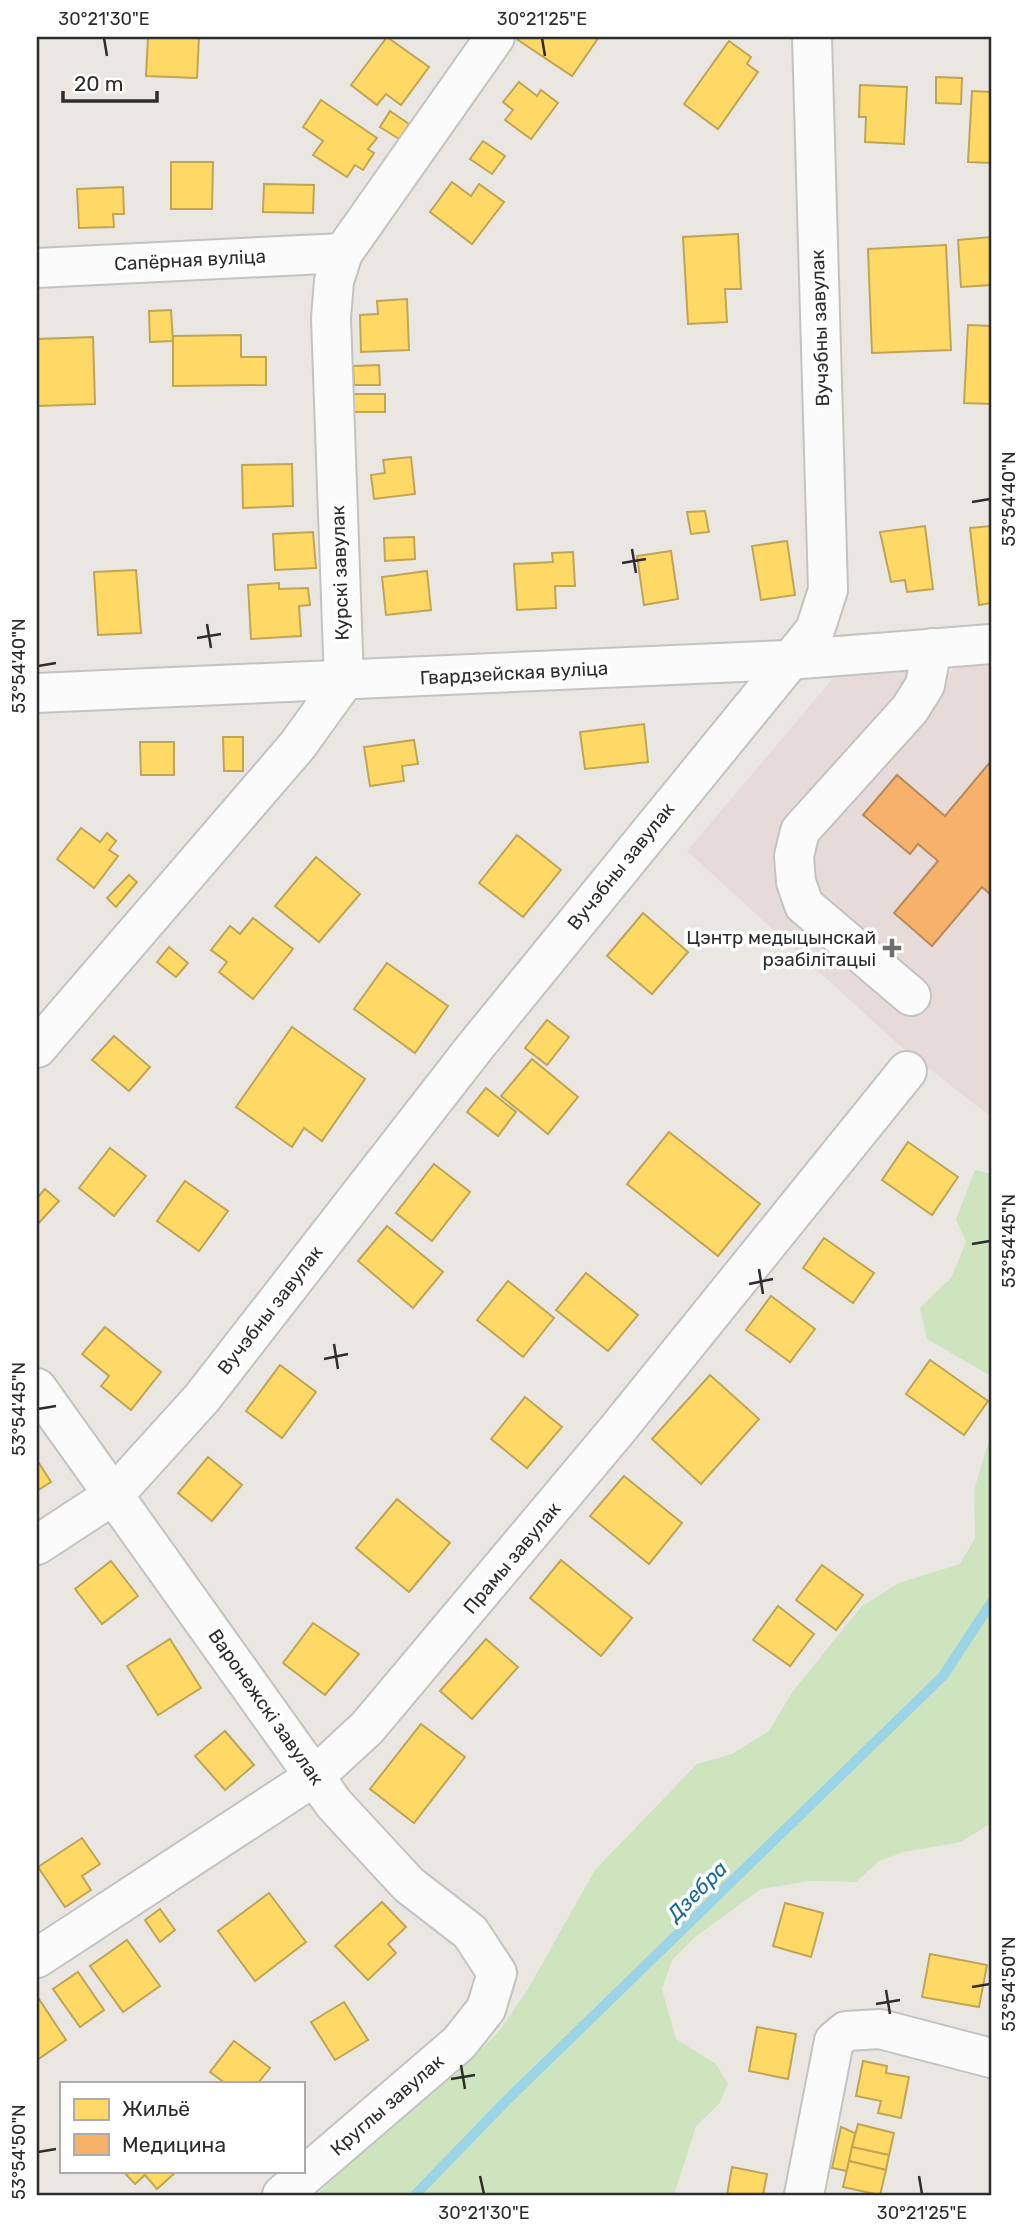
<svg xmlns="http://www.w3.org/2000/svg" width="1028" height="2232" font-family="Rubik,sans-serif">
<rect width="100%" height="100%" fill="#eae7e3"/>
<polygon fill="#e7dbda" points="991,661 991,1117 899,1045 687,851 845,664 909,665 931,697 958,663"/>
<g fill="#cde4be">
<polygon points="975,1170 991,1174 991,1376 927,1339 920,1308 951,1278 966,1242 956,1219"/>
<polygon points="991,1434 991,1823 961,1842 904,1852 879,1861 856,1882 810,1881 761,1889 695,1937 672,1960 662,1989 676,2039 716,2064 728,2084 719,2104 696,2126 674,2195 317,2195 357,2155 464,2067 500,2030 528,1989 595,1870 697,1764 732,1754 769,1731 793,1691 862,1606 899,1583 960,1564 975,1538 974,1490"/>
</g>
<g fill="#ffd966" stroke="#c0a555" stroke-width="2">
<polygon points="148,37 199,37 197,78 146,76"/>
<polygon points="387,37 429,67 401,105 386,94 377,105 351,85"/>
<polygon points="520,37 599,37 572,76 518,40"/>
<polygon points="729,41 751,57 747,64 758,72 718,129 684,104"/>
<polygon points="936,77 962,78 961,104 936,103"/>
<polygon points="519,82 537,96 541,90 558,103 531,139 505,120 513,110 503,102"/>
<polygon points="860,85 907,87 904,144 865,142 866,117 859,117"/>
<polygon points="972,91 991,92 991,163 968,162"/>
<polygon points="321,100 377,138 368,149 374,153 363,170 355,165 347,177 313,155 323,141 303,127"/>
<polygon points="390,111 409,124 399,139 380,127"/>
<polygon points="483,141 505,156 492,174 470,159"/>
<polygon points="171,162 213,162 212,209 171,209"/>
<polygon points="452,182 471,196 479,184 504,202 472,244 430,212"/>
<polygon points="264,184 314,185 313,213 263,212"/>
<polygon points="123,187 124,214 113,214 114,227 79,228 77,189"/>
<polygon points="738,234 741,289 725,289 727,322 688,324 683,237"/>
<polygon points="991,237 991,285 961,287 958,240"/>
<polygon points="946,245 951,350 872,353 868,249"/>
<polygon points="407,299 409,350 361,352 360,315 378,314 377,301"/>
<polygon points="171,310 173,341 150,342 149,311"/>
<polygon points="968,325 991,326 991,404 964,403"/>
<polygon points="241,335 241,357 266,357 266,385 173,386 173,336"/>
<polygon points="93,337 95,404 37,406 37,339"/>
<polygon points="379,365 380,385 354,385 353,366"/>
<polygon points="353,394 385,394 385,412 354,412"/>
<polygon points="411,457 415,494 374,499 371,475 385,473 383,460"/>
<polygon points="292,464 293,506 243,508 242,465"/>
<polygon points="705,511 709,532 691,534 687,512"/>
<polygon points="925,526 933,589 907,592 905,580 891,582 880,532"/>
<polygon points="991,526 991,603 979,605 970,528"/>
<polygon points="313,532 316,568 275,570 273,534"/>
<polygon points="414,537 415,559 385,561 384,538"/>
<polygon points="787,541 795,595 761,600 752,546"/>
<polygon points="671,551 678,599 644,605 637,556"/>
<polygon points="573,552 575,586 555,586 556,608 517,610 514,564 553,562 552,553"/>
<polygon points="136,570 141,633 98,635 94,572"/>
<polygon points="427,571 431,610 386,615 382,577"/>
<polygon points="279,583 279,589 308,588 310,605 299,606 301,636 251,639 248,585"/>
<polygon points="644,724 648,762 585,769 580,732"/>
<polygon points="223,737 243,737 243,771 224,771"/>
<polygon points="414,740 418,764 402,766 404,781 370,786 364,747"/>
<polygon points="140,742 174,742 174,775 141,775"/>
<polygon points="81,828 100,842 107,833 116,841 109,850 118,856 94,888 57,859"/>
<polygon points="517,835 561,870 523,917 479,883"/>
<polygon points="316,857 360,894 319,942 275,906"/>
<polygon points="129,875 137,882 116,907 107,898"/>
<polygon points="643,913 688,952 652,994 607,956"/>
<polygon points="253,918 293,949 253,999 219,972 227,962 211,950 230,926 240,934"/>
<polygon points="169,947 188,963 176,977 157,962"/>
<polygon points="387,963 448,1006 415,1053 354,1009"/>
<polygon points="547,1020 569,1037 547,1065 525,1048"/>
<polygon points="292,1027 365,1079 322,1141 304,1128 292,1147 236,1107"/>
<polygon points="114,1036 150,1067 129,1091 92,1060"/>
<polygon points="532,1059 578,1097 548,1134 501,1096"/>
<polygon points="486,1088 516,1112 498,1136 467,1112"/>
<polygon points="669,1132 760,1204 718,1256 627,1184"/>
<polygon points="908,1142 958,1177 932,1215 882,1180"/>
<polygon points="110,1148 146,1176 114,1216 79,1188"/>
<polygon points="434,1164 470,1192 432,1241 396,1213"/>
<polygon points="185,1181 228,1211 199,1251 157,1221"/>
<polygon points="45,1189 59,1201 37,1225 37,1198"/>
<polygon points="387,1226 443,1272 413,1308 358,1261"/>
<polygon points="824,1238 874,1273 853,1303 803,1268"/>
<polygon points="586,1273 638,1315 608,1351 556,1310"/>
<polygon points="508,1281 554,1318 523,1357 477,1320"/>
<polygon points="771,1296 815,1329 790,1362 746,1330"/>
<polygon points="105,1327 161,1372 131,1410 101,1386 109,1376 82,1354"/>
<polygon points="930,1360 988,1401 964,1435 906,1394"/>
<polygon points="280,1365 316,1392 282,1438 246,1411"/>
<polygon points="710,1375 759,1419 701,1484 652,1439"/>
<polygon points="525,1397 562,1427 527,1468 491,1439"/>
<polygon points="208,1457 242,1485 212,1521 178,1493"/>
<polygon points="37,1460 51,1482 37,1491"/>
<polygon points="624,1476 682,1523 649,1564 590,1516"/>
<polygon points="397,1499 450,1543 409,1592 356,1548"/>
<polygon points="561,1560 632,1618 601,1656 530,1598"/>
<polygon points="111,1561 138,1596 102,1624 75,1589"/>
<polygon points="822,1565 863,1595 836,1630 796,1600"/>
<polygon points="778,1606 814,1634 790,1666 753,1640"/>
<polygon points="313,1623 359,1654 325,1695 283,1663"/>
<polygon points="170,1639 201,1688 158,1715 127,1666"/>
<polygon points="486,1639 518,1667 472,1719 440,1691"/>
<polygon points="421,1724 465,1757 414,1823 370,1789"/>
<polygon points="225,1731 254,1765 225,1790 195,1756"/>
<polygon points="82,1838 100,1864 82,1876 91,1890 65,1907 38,1867"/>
<polygon points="269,1893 306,1942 255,1981 218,1931"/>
<polygon points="382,1902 406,1927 388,1944 396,1953 368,1980 335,1946"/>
<polygon points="785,1903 823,1913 811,1957 773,1946"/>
<polygon points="160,1909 175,1930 160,1942 145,1920"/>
<polygon points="127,1940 160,1986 123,2012 90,1966"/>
<polygon points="930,1954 987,1965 979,2007 922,1997"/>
<polygon points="78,1972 104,2010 80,2027 53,1989"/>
<polygon points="37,1996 66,2040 37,2060"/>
<polygon points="344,2002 368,2040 335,2060 311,2022"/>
<polygon points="757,2027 796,2034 788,2079 749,2071"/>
<polygon points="234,2041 270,2068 258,2083 225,2083 210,2072"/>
<polygon points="863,2061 887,2066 886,2073 909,2077 901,2118 878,2113 881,2101 856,2096"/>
<polygon points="858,2124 894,2133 889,2155 852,2147"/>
<polygon points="841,2127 855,2133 847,2171 832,2168"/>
<polygon points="852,2147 889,2155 886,2170 849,2161"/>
<polygon points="849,2161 886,2170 880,2195 843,2187"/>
<polygon points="732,2167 767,2174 763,2195 727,2195"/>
<polygon points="123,2171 177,2171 157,2189 145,2175 135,2184"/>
</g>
<polygon fill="#f6b26b" stroke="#ba8a58" stroke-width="2" points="991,761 991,895 982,887 932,946 894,913 938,861 918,844 910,854 863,815 897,775 945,816"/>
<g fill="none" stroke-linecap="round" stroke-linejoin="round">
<polyline stroke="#9bd3e7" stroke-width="10" points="415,2195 506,2101 943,1676 991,1603"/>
<defs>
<g id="minor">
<polyline points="37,268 343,253"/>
<polyline points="37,693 788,660 991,644"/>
<polyline points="911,996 804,905 796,882 794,856 800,831 910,709 925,685 932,648"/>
<polyline points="37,1048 297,746 344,681 331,318 334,281 343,253 495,37"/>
<polyline points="37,1388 334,1804 409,1885 470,1932 497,1973 486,2009 459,2043 282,2195"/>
<polyline points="37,1545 115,1494 202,1398 475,1047 815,630 828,590 812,37"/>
<polyline points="37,1958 315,1776 367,1728 617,1430 907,1071"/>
<polyline points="804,2195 834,2041 846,2031 880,2029 991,2058"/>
</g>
</defs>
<use href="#minor" stroke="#c4c3c3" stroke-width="42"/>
<use href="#minor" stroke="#fcfbfb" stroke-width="38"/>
</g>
<path fill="none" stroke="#2d2d2d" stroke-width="2.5" d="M104,38L107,56M542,38L545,56M972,502L990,499M632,549L636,573M622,563L646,559M207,624L211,648M197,638L221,634M38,666L56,663M972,1244L990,1241M759,1269L763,1294M749,1284L773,1279M334,1344L338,1369M324,1359L348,1354M38,1409L56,1406M972,1987L990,1984M886,1990L890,2014M876,2004L900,2000M461,2065L465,2089M451,2079L475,2075M38,2152L56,2149M480,2176L484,2194M919,2176L922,2194"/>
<path fill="#6f6e6d" stroke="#fff" stroke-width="2.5" d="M888.5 937.5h7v7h7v7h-7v7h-7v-7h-7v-7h7z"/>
<g text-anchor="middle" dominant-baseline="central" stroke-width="7" stroke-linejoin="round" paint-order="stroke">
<g font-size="19" fill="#2d2d2d" stroke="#fff">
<text transform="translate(190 260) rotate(-3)">Сапёрная вуліца</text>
<text transform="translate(820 328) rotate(-92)">Вучэбны завулак</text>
<text transform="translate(340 573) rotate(-92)">Курскі завулак</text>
<text transform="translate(514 673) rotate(-3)">Гвардзейская вуліца</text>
<text transform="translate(621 866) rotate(-51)">Вучэбны завулак</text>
<text transform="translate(270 1310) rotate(-52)">Вучэбны завулак</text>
<text transform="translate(512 1558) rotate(-50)">Прамы завулак</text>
<text transform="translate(266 1707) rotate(55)">Варонежскі завулак</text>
<text transform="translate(387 2105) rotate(-41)">Круглы завулак</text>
</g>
<g font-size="19" fill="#2d2d2d" stroke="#fff" text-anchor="end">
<text x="876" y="937">Цэнтр медыцынскай<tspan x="876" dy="22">рэабілітацыі</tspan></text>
</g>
<g font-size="21" font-style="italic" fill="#146b99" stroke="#fff">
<text transform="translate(697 1891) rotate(-45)">Дзебра</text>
</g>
</g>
<rect width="1028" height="2232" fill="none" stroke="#ffffff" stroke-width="77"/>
<rect x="60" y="2082" width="245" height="91" fill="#ffffff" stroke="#ababab" stroke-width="2"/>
<rect x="74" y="2099" width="35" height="21" fill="#ffd966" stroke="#ababab" stroke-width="2"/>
<text x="122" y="2116" font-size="21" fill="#2d2d2d">Жильё</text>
<rect x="74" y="2134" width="35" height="21" fill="#f6b26b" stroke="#ababab" stroke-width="2"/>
<text x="122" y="2152" font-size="21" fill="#2d2d2d">Медицина</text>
<path d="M63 91v10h94v-10" fill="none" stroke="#2d2d2d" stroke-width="3.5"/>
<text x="74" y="91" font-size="21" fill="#2d2d2d" stroke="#ffffff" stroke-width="5" paint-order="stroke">20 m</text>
<rect x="38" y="38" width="952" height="2156" fill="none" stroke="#2d2d2d" stroke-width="2.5"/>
<g font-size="18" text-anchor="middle" fill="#2d2d2d">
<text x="104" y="25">30°21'30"E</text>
<text x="542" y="25">30°21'25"E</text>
<text transform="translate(1009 499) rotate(-90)" y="6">53°54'40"N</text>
<text transform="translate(19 666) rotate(-90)" y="6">53°54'40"N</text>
<text transform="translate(1009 1241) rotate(-90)" y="6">53°54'45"N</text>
<text transform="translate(19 1409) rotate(-90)" y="6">53°54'45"N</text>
<text transform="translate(1009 1984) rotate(-90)" y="6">53°54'50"N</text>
<text transform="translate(19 2152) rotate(-90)" y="6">53°54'50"N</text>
<text x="484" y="2219">30°21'30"E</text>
<text x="922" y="2219">30°21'25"E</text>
</g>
</svg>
